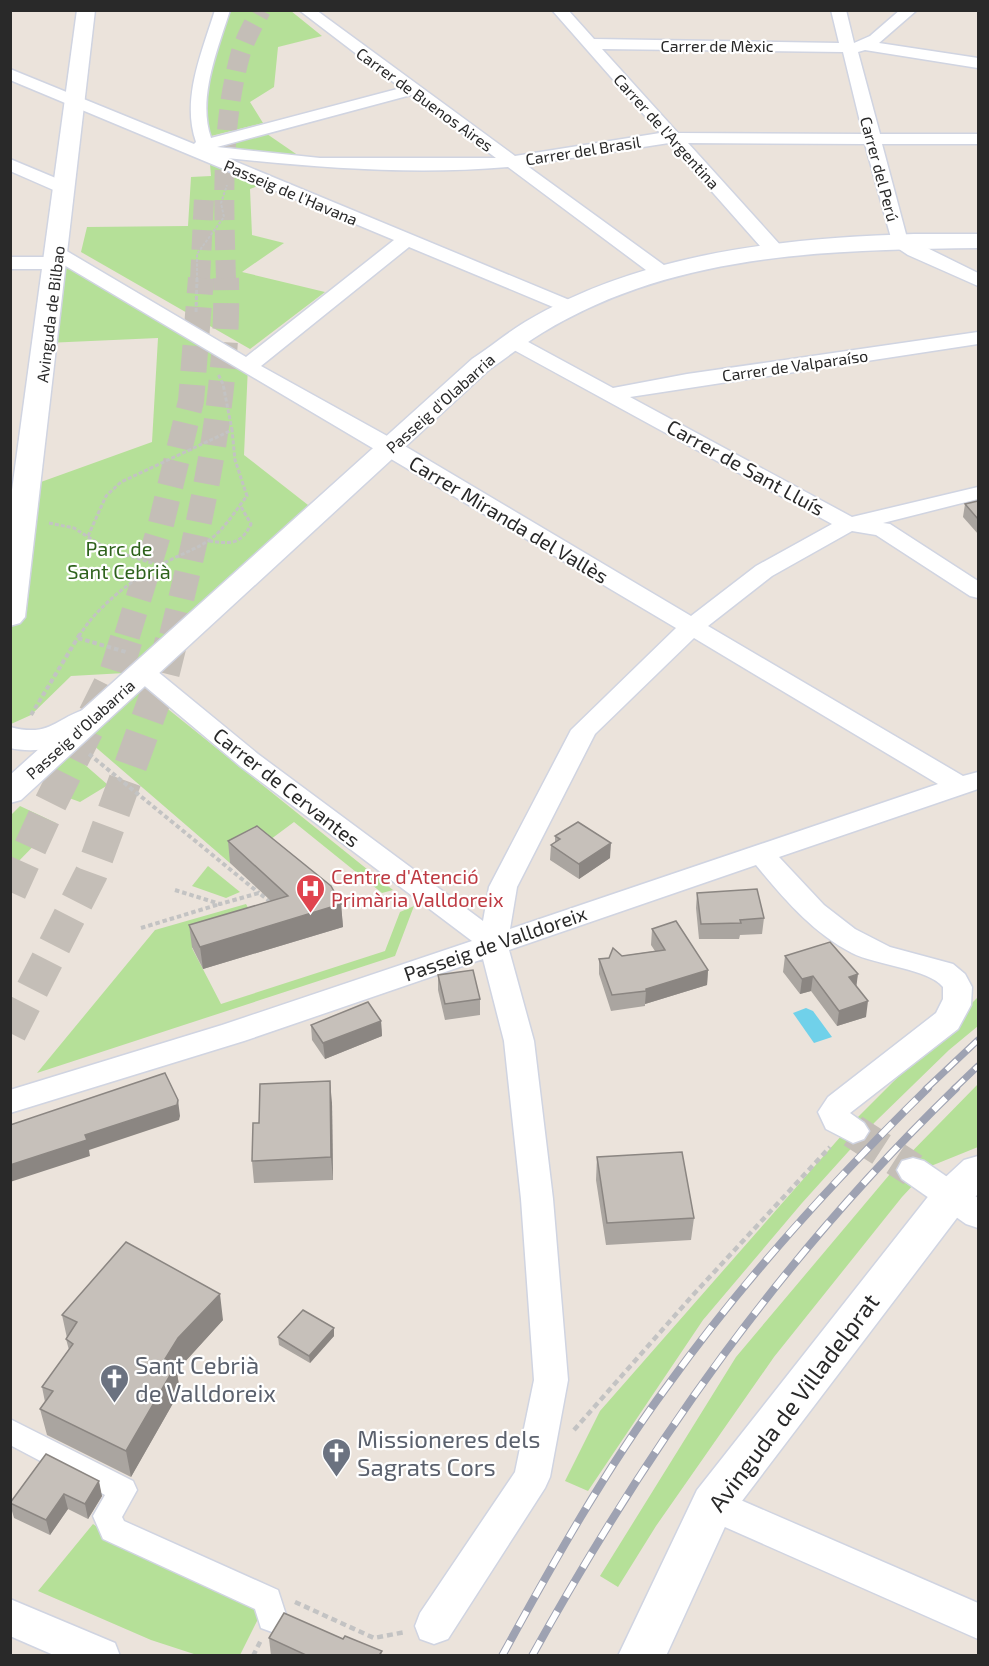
<svg xmlns="http://www.w3.org/2000/svg" width="989" height="1666" font-family="'Exo 2',sans-serif">
<rect width="100%" height="100%" fill="#ebe3db"/>
<g fill="#b5e098">
<path d="M230,11H291L322,36L278,47L274,87L250,102L263,123L207,137C205,98 209,45 230,11Z"/>
<polygon points="267,134 299,156 227,149 221,146"/>
<polygon points="210,164 261,185 250,189 252,235 284,243 242,272 325,292 250,349 81,252 87,227 188,226 191,177 211,176"/>
<polygon points="57,259 248,366 244,455 317,512 143,672 71,676 31,715 11,724 11,617 27,487 152,442 158,338 46,343"/>
<polygon points="137,693 148,693 393,890 382,893 294,822 259,848 230,863 85,738"/>
<polygon points="69,751 108,785 80,802 42,788 52,778 47,774"/>
<polygon points="20,806 56,823 11,869 11,815"/>
<polygon points="208,866 240,892 226,898 192,886"/>
<polygon points="246,904 259,927 192,948 221,1004 385,951 400,912 414,906 395,956 37,1073 155,930"/>
<polygon points="978,997 978,1026 949,1050 875,1122 802,1203 703,1320 588,1491 565,1481 600,1411 856,1119"/>
<polygon points="978,1084 978,1147 931,1166 902,1197 774,1357 656,1526 618,1587 600,1576 736,1357 890,1174"/>
<polygon points="93,1524 110,1536 254,1602 260,1615 240,1655 197,1655 151,1640 38,1591"/>
</g>
<polygon fill="#70d1ea" points="806,1008 813,1011 832,1037 814,1043 793,1013"/>
<g fill="none" stroke-linecap="round" stroke-linejoin="round">
<polyline stroke="#c4beb7" stroke-width="34" stroke-dasharray="34 17" stroke-linecap="butt" points="853,1131 913,1170"/>
<g stroke="#c4beb7" stroke-width="20" stroke-dasharray="20 10" stroke-linecap="butt">
<polyline points="200,280 204,198"/>
<path d="M226,280C224,204 220,126 241,52C246,37 254,23 261,10"/>
</g>
<g stroke="#c4beb7" stroke-width="26" stroke-dasharray="26 13" stroke-linecap="butt">
<polyline points="127,636 160,528 191,401 201,278"/>
<path d="M172,636C201,520 229,398 226,278"/>
</g>
<g stroke="#c4beb7" stroke-width="33" stroke-dasharray="33 16" stroke-linecap="butt">
<polyline points="10,892 50,804 116,672 128,634"/>
<polyline points="10,1033 91,874 161,682 173,634"/>
</g>
<defs>
<polygon id="pedestrian" points="10,1419 133,1481 137,1490 122,1517 124,1521 278,1590 287,1618 283,1628 272,1632 261,1628 255,1609 103,1539 93,1516 105,1495 10,1445"/>
<g id="minor">
<path d="M215,10H230C218,49 197,98 211,138L401,88L299,10H316L515,156L660,133L552,10H568L594,39L839,43L831,10H846L854,43L870,36L900,10H917L879,43L978,58V68L865,50L858,52L880,134H978V144H882L907,238L978,273V286L908,255L893,245L865,144L688,143L782,247L784,251L782,255H768L669,143L526,165L668,268L670,272L668,276H654L508,167C415,175 320,168 227,158L579,304L582,308L579,312H565L409,247L261,366L398,442L691,616L756,566L832,524L505,345L502,341L505,337H519L613,388L687,374L978,332V344L630,397L852,517L978,487V499L883,523L890,524L978,581V598L970,596L876,535L852,531L772,576L708,626L963,776L978,772V789L779,857L824,905L855,929L890,947L953,964L965,974L972,987L971,1005L958,1029L850,1113L864,1123L869,1131L864,1139L853,1143L826,1129L818,1112L828,1097L936,1013L943,999V987C929,969 875,965 852,953C813,933 783,898 756,865L509,950L534,1041L553,1199L568,1380L550,1477L545,1488L448,1639L434,1644L420,1639L415,1626L420,1613L515,1472L534,1380L521,1199L504,1041L483,959L244,1041L10,1113V1090L222,1025L472,941L240,766L134,677L131,672L134,667L143,665L152,667L258,754L483,921L489,887L571,730L676,628L64,265L56,269H10V257H51L49,254L51,250H65L246,357L394,240L10,80V69L194,144L196,142C181,99 202,52 215,10ZM602,49L843,52L863,134L678,133ZM411,95L496,158H320L217,147ZM694,638L938,784L510,929L517,887L595,734Z"/>
<polygon points="10,159 70,184 73,188 70,192 58,192 10,171"/>
<polygon points="913,1158 924,1161 978,1198 978,1228 966,1224 902,1179 897,1170 902,1161"/>
<polygon points="713,1488 978,1603 978,1639 700,1516 695,1504 700,1492"/>
<polygon points="10,1599 115,1643 120,1656 56,1656 10,1636"/>
</g>
<g id="tertiary">
<polygon points="77,10 95,10 25,617 20,623 10,626 10,505"/>
<path d="M90,708L101,711L105,718C87,745 40,755 10,748V727C52,738 55,717 90,708Z"/>
<polygon points="978,1156 978,1194 966,1206 729,1518 666,1656 618,1656 697,1490 938,1184 964,1160"/>
</g>
<path id="secondary" d="M914,234H978V248C830,250 674,252 542,333C524,344 507,357 490,369L21,800L10,803V775L472,359C490,347 507,333 525,322C641,253 782,238 914,234Z"/>
</defs>
<use href="#pedestrian" stroke="#d0d4e1" stroke-width="3"/>
<use href="#minor" stroke="#d0d4e1" stroke-width="3"/>
<use href="#tertiary" stroke="#d0d4e1" stroke-width="3"/>
<use href="#secondary" stroke="#d0d4e1" stroke-width="3"/>
<polyline stroke="#c3c3c3" stroke-width="2" stroke-dasharray="3 1.5" stroke-linecap="butt" points="197,280 197,254 224,217 221,203 227,185"/>
<g stroke="#c3c3c3" stroke-width="3" stroke-dasharray="4 2" stroke-linecap="butt">
<polyline points="196,312 197,278"/>
<polyline points="49,523 74,528 107,549 158,565"/>
<polyline points="88,536 106,496 121,482 232,430 223,384 218,374"/>
<path d="M209,541C230,544 241,545 251,524L240,505"/>
<path d="M79,636C96,608 133,578 162,564C177,556 194,550 208,541C224,530 235,511 247,496L235,460L232,430"/>
</g>
<g stroke="#c3c3c3" stroke-width="4" stroke-dasharray="4.5 3" stroke-linecap="butt">
<polyline points="78,638 126,652"/>
<polyline points="31,715 80,634"/>
<polyline points="89,754 259,893"/>
<polyline points="175,890 220,904 259,893 272,903"/>
<polyline points="141,928 220,904"/>
</g>
<g stroke="#c3c3c3" stroke-width="4.5" stroke-dasharray="6 4" stroke-linecap="butt">
<polyline points="574,1430 692,1296 830,1147"/>
<polyline points="295,1602 374,1638 405,1632"/>
<polyline points="253,1656 261,1640"/>
</g>
<use href="#pedestrian" fill="#fff" fill-rule="evenodd"/>
<use href="#minor" fill="#fff" fill-rule="evenodd"/>
<use href="#tertiary" fill="#fff" fill-rule="evenodd"/>
<use href="#secondary" fill="#fff" fill-rule="evenodd"/>
<defs>
<g id="rail-far1">
<polyline points="926,1089 978,1040"/>
<polyline points="954,1089 978,1066"/>
</g>
<g id="rail">
<path d="M502,1656C553,1563 605,1470 668,1385C745,1278 834,1180 928,1088"/>
<path d="M532,1656C649,1445 782,1256 956,1088"/>
</g>
</defs>
<use href="#rail-far1" stroke="#9ea2b2" stroke-width="7"/>
<use href="#rail" stroke="#9ea2b2" stroke-width="8"/>
<use href="#rail-far1" stroke="#fff" stroke-width="4.5" stroke-dasharray="14" stroke-linecap="butt"/>
<use href="#rail" stroke="#fff" stroke-width="6" stroke-dasharray="17" stroke-linecap="butt"/>
</g>
<g fill="#aaa5a0">
<polygon points="978,501 978,534 963,517 965,504"/>
<polygon points="555,836 610,858 579,879 550,860 551,845 555,843"/>
<polygon points="228,841 341,904 343,927 203,969 192,947 189,925 271,901 230,863"/>
<polygon points="697,893 764,918 762,934 740,935 739,939 699,939 696,908"/>
<polygon points="652,929 708,970 707,985 645,1004 645,1006 611,1011 599,974 599,959 655,951 651,945"/>
<polygon points="785,956 856,986 866,1017 837,1026 811,991 800,994 783,972"/>
<polygon points="438,975 480,999 480,1015 445,1020 438,990"/>
<polygon points="381,1021 382,1036 325,1059 312,1040 311,1025"/>
<polygon points="332,1103 333,1180 254,1183 252,1161 259,1123"/>
<polygon points="597,1157 694,1218 691,1240 606,1245 596,1180"/>
<polygon points="62,1315 223,1320 182,1365 177,1373 180,1391 131,1477 47,1435 40,1409 45,1402 42,1387 69,1350 66,1339 67,1338"/>
<polygon points="334,1336 310,1363 279,1345 278,1337"/>
<polygon points="46,1454 102,1496 88,1519 68,1509 50,1535 14,1518 10,1504 10,1503"/>
<polygon points="269,1638 343,1639 385,1656 271,1656"/>
</g>
<g fill="#8b8682">
<polygon points="611,843 610,858 579,879 579,864"/>
<polygon points="341,904 343,927 203,969 200,947"/>
<polygon points="708,970 707,985 645,1004 646,991 646,989"/>
<polygon points="858,974 856,989 849,977"/>
<polygon points="813,976 811,991 800,994 802,979"/>
<polygon points="868,1001 866,1017 837,1026 839,1011"/>
<polygon points="381,1021 382,1036 325,1059 323,1043"/>
<polygon points="330,1081 332,1103 333,1180 331,1157"/>
<polygon points="178,1100 180,1116 179,1120 89,1150 90,1156 10,1182 10,1165 85,1135"/>
<polygon points="220,1294 223,1320 182,1365 177,1373 180,1391 131,1477 126,1451 165,1359 178,1338"/>
<polygon points="334,1328 334,1336 310,1363 309,1356"/>
<polygon points="99,1481 102,1496 88,1519 85,1504"/>
<polygon points="64,1494 68,1509 50,1535 46,1520"/>
</g>
<g fill="#c6c0ba" stroke="#8b8682" stroke-width="1.5">
<polygon points="978,501 978,519 965,504"/>
<polygon points="578,822 611,843 579,864 551,845 560,839 555,836"/>
<polygon points="257,826 331,886 341,904 200,947 189,925 288,896 228,841"/>
<polygon points="757,889 764,918 740,920 741,923 701,924 697,893"/>
<polygon points="676,921 708,970 646,989 646,991 612,995 599,959 609,958 613,948 622,956 665,950 652,929"/>
<polygon points="830,942 858,974 849,977 868,1001 839,1011 813,976 802,979 785,956"/>
<polygon points="473,970 480,999 445,1004 438,975"/>
<polygon points="368,1002 381,1021 323,1043 311,1025"/>
<polygon points="165,1073 178,1100 177,1105 85,1135 87,1140 10,1165 10,1125"/>
<polygon points="330,1081 331,1157 252,1161 253,1123 259,1123 260,1084"/>
<polygon points="682,1152 694,1218 607,1223 597,1157"/>
<polygon points="126,1242 220,1294 178,1338 165,1359 176,1365 126,1451 40,1409 53,1391 42,1387 73,1344 66,1339 77,1322 62,1315"/>
<polygon points="303,1310 334,1328 309,1356 278,1337"/>
<polygon points="46,1454 99,1481 85,1504 64,1494 46,1520 10,1503"/>
<polygon points="284,1613 343,1639 345,1636 382,1651 380,1654 385,1656 308,1656 269,1638"/>
</g>
<defs>
<symbol id="hospital-pin" viewBox="-11 -11 22 30"><path d="M0 17L-7.5 6A9.5 9.5 0 1 1 7.5 6Z" fill="#e0444e" stroke="#fff"/><path d="M-5-5h3v3.5h4V-5h3V5h-3V1.5h-4V5h-3Z" fill="#fff"/></symbol>
<symbol id="church-pin" viewBox="-11 -11 22 30"><path d="M0 17L-7.5 6A9.5 9.5 0 1 1 7.5 6Z" fill="#6b7280" stroke="#fff"/><path d="M-1.2-6h2.4v3.5h3.3v2.4h-3.3V6h-2.4V-.1h-3.3v-2.4h3.3Z" fill="#fff"/></symbol>
</defs>
<g fill-rule="evenodd">
<use href="#hospital-pin" x="294" y="872" width="33" height="45"/>
<use href="#church-pin" x="98" y="1362" width="33" height="45"/>
<use href="#church-pin" x="320" y="1436" width="33" height="45"/>
</g>
<g text-anchor="middle" dominant-baseline="central" stroke-width="4.5" stroke-linejoin="round" paint-order="stroke">
<g font-size="16" fill="#292929" stroke="#fff">
<text x="717" y="45">Carrer de Mèxic</text>
<text transform="translate(425 99) rotate(36)">Carrer de Buenos Aires</text>
<text transform="translate(667 131) rotate(48)">Carrer de l'Argentina</text>
<text transform="translate(583 150) rotate(-9)">Carrer del Brasil</text>
<text transform="translate(880 169) rotate(75)">Carrer del Perú</text>
<text transform="translate(291 192) rotate(23)">Passeig de l'Havana</text>
<text transform="translate(50 314) rotate(-83)">Avinguda de Bilbao</text>
<text transform="translate(795 365) rotate(-8)">Carrer de Valparaíso</text>
<text transform="translate(440 403) rotate(-42)">Passeig d'Olabarria</text>
<text transform="translate(80 729) rotate(-42)">Passeig d'Olabarria</text>
</g>
<g font-size="20" fill="#292929" stroke="#fff">
<text transform="translate(746 467) rotate(29)">Carrer de Sant Lluís</text>
<text transform="translate(509 519) rotate(31)">Carrer Miranda del Vallès</text>
<text transform="translate(287 787) rotate(38)">Carrer de Cervantes</text>
<text transform="translate(495 943) rotate(-19)">Passeig de Valldoreix</text>
</g>
<g font-size="20" fill="#2e621c" stroke="#fff">
<text x="119" y="548">Parc de<tspan x="119" dy="23">Sant Cebrià</tspan></text>
</g>
<g font-size="20" fill="#be3a42" stroke="#fff" text-anchor="start">
<text x="331" y="876">Centre d'Atenció<tspan x="331" dy="23">Primària Valldoreix</tspan></text>
</g>
<g font-size="24" fill="#5b616d" stroke="#fff" text-anchor="start">
<text x="135" y="1364">Sant Cebrià<tspan x="135" dy="28">de Valldoreix</tspan></text>
<text x="357" y="1438">Missioneres dels<tspan x="357" dy="28">Sagrats Cors</tspan></text>
</g>
<g font-size="24" fill="#292929" stroke="#fff">
<text transform="translate(793 1402) rotate(-53)">Avinguda de Villadelprat</text>
</g>
</g>
<rect width="989" height="1666" fill="none" stroke="#292929" stroke-width="24"/>
</svg>
